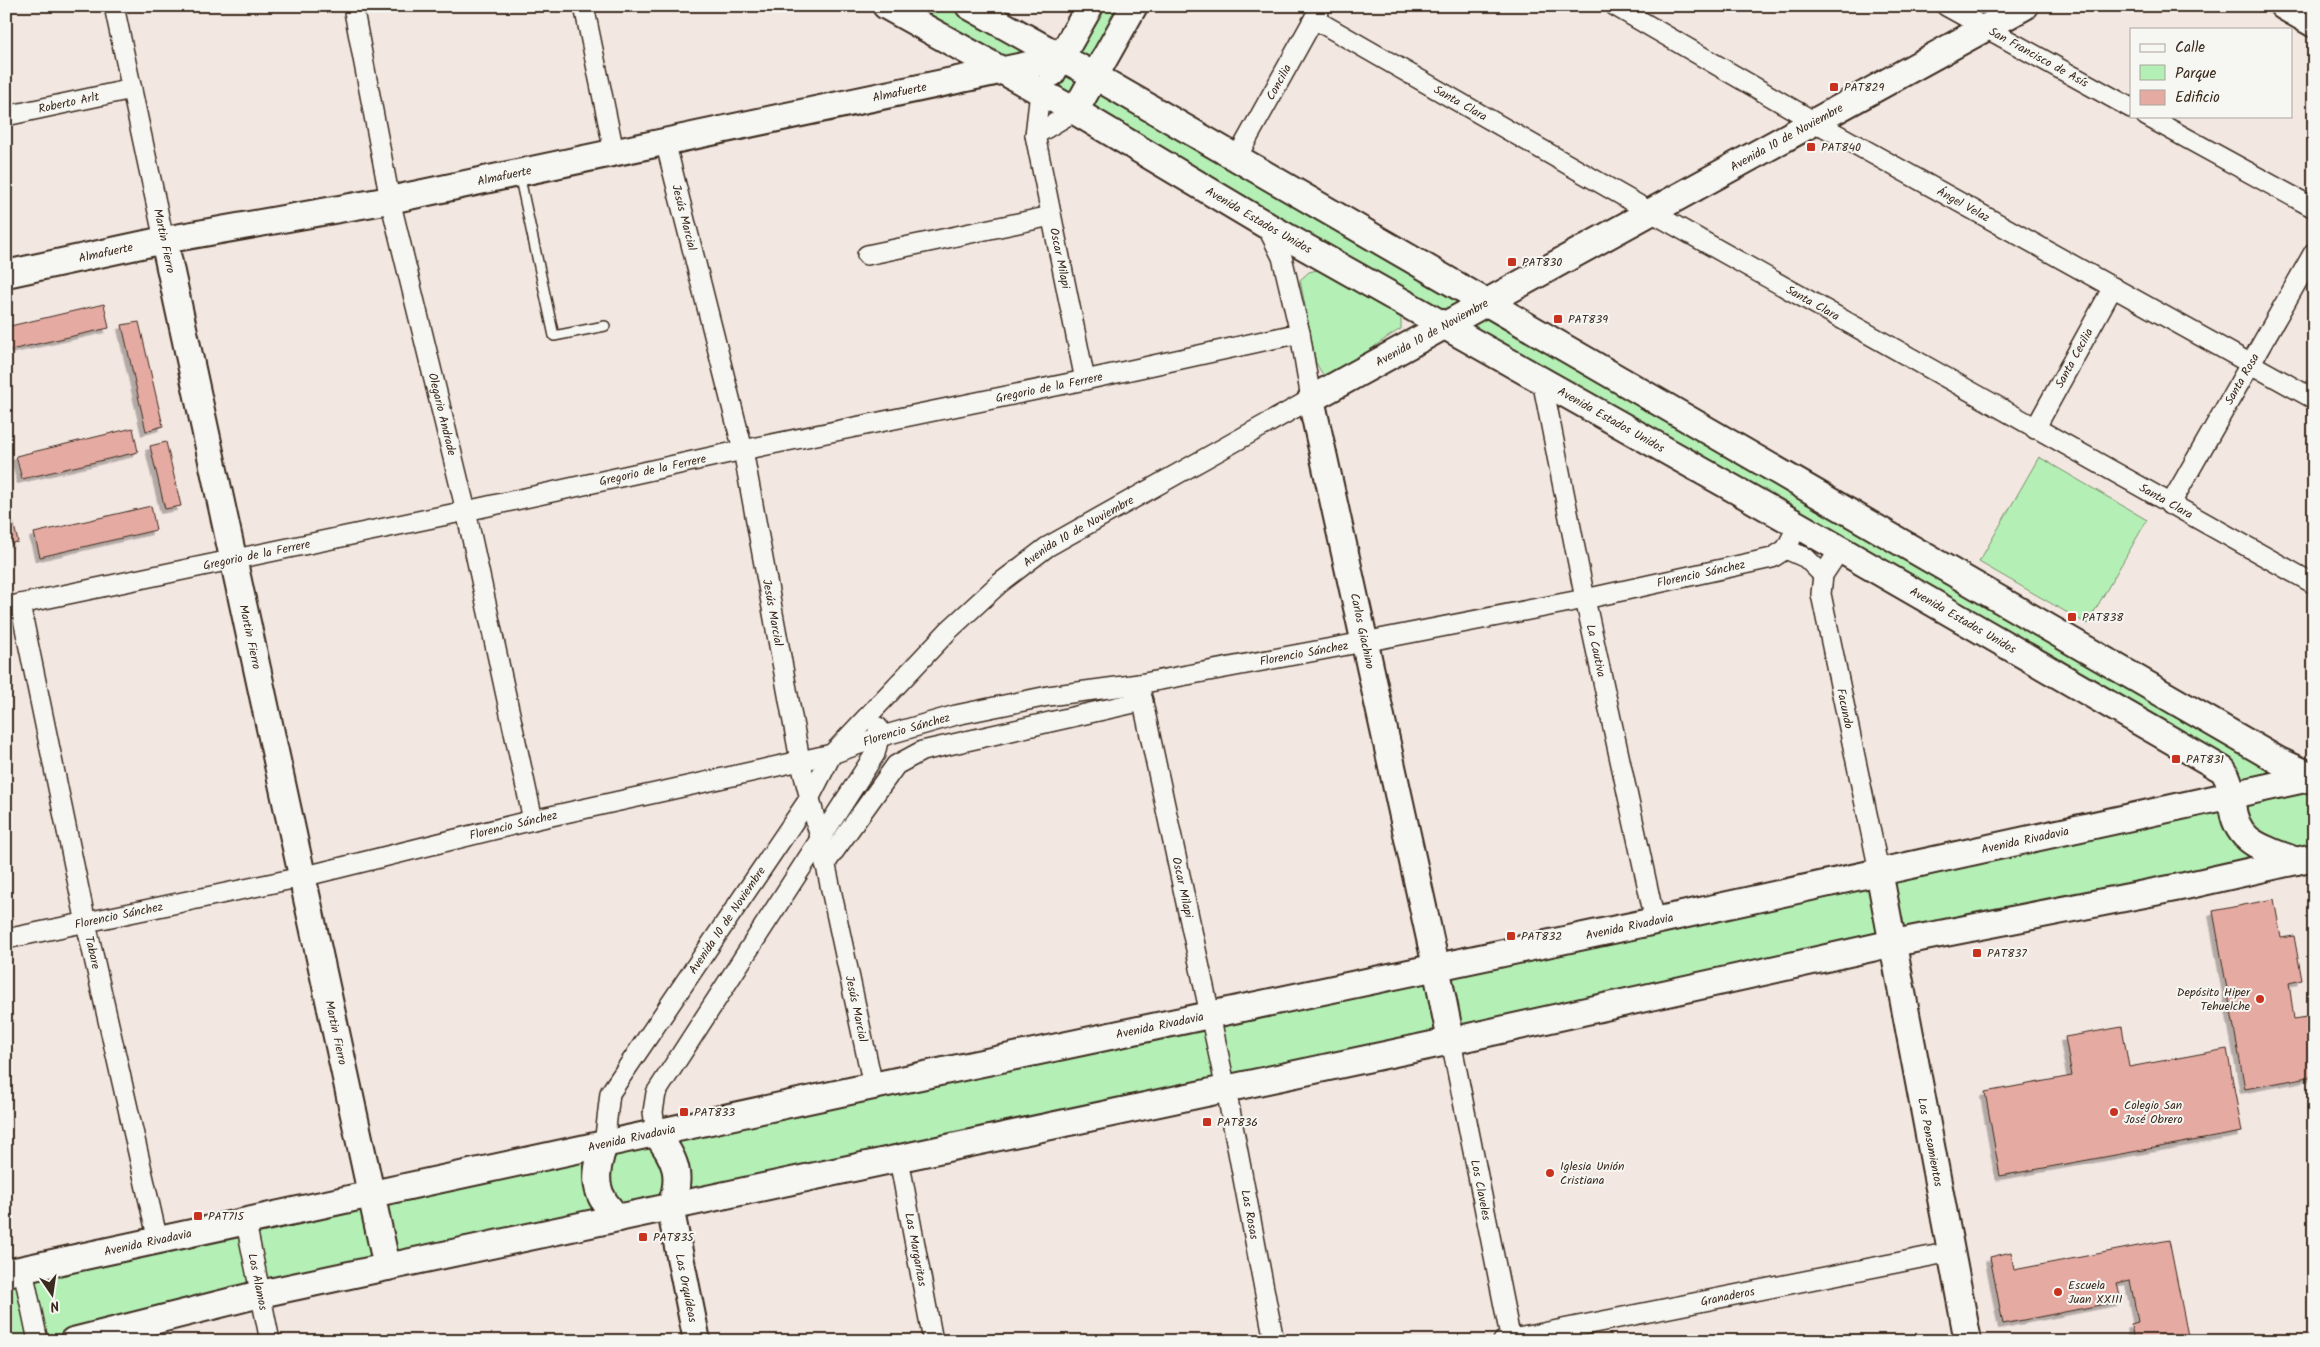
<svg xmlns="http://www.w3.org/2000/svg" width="2320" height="1347" font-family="Kalam,sans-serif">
<defs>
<filter id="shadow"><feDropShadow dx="-4.5" dy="4.5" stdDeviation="0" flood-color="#0004"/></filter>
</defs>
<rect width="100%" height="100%" fill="#f3e7e2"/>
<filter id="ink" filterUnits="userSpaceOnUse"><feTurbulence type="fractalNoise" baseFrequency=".02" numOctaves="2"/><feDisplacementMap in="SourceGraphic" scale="10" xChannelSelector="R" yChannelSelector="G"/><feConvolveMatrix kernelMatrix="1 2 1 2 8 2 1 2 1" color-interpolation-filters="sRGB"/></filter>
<g filter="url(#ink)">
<g fill="#b4f0b5" stroke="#788d6a">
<polygon points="886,6 969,6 1061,57 1090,6 1134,6 1095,76 2314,777 2314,857 73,1341 6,1341 6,1273 2231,795 2229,778"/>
<path d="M1321,269L1401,318V329C1375,343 1352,368 1323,375L1316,363L1300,280L1309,272Z"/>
<polygon points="2039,457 2147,520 2087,624 1979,562"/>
</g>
<g fill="#e5aba2" stroke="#3b2a1e" filter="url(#shadow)">
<polygon points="104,304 109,328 6,351 6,327"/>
<polygon points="139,322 163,426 146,431 122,325"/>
<polygon points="133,428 138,452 22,479 16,456"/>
<polygon points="166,442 181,506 165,509 150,446"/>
<polygon points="6,493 18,542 6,544"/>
<polygon points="151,506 156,530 40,557 34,533"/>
<polygon points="2274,899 2281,938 2294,936 2302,980 2289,983 2294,1019 2314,1016 2314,1076 2245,1089 2213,911"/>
<polygon points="2122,1027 2129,1067 2227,1049 2242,1132 2000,1176 1985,1092 2072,1076 2065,1037"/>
<polygon points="2169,1240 2189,1341 2134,1341 2131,1324 2138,1322 2130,1280 2117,1283 2121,1301 2003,1324 1990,1257 2011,1252 2014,1270"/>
</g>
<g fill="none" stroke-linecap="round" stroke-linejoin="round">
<defs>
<polyline id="lane" points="519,174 554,336 605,326"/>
<g id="street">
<polyline points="114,6 164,240"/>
<path id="s1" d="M353,6L390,200L466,511L533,820"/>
<polyline points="584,6 614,152"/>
<path id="s2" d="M1615,6L1815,122L2314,399"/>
<path id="s3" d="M1946,6L2131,108"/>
<path id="s4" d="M1314,19L1651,212L2314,584"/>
<path id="s5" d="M1040,92L1035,135L1085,380"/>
<path id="s6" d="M6,116L132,89"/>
<polyline points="2146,116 2314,208"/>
<polyline points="1035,135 1075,111"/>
<path id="s7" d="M665,141L743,450L800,760L820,838L873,1086"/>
<path id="s8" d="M1236,159L1321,6"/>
<polyline points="867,255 1051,216"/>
<path id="s9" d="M1542,380L1585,599L1655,921"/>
<path id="s10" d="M2035,429L2113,287"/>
<path id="s11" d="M2170,505L2314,252"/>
<polyline points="1786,549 1806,558 1823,575"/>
<path id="s12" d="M1839,551L1823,575L1821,594L1879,871"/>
<path id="s13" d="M20,604L86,923L158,1241"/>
<path id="s14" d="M6,607L466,511L743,450L1085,380L1300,333"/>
<path id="s15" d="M1139,684L1226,1089L1274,1341"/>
<polyline points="825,864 896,765 922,751 1143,701"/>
<path id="s16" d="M6,939L302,877L533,820L832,754L879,737L956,715L1048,696L1139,684L1364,642L1585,599L1772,558L1786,549L1798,525"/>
<path id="s17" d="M1451,1041L1511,1341"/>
<polyline points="656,1134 653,1112 656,1093 875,754 879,737 878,727"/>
<path id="s18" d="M604,1145L610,1093L809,799L832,754L949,630L1000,583L1047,547L1311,399L1300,333L1282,257L1266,225"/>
<path id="s19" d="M899,1159L933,1341"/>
<path id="s20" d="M246,1223L270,1341"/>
<polyline points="23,1270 38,1341"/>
<path id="s21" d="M1503,1341L1951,1252"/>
</g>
<g id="secondary">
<path id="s22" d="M886,6L1075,111L1266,225L1798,525L2223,770C2230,780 2231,791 2232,803C2235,844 2264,848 2296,861"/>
<polyline points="969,6 1095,76 2279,761 2314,777"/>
<polyline points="2283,6 2314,24"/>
<polyline points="1052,73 1090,6"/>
<polyline points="1075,111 1134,6"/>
<path id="s23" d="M164,240L387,1267"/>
<path id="s24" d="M6,274L164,240L390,200L1061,58"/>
<path id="s25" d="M1879,871L1968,1341"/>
<path id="s26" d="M1451,1041L1436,966L1311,399L2025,6"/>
<path id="s27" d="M656,1134C676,1159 683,1177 670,1207L697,1341"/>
<path d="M604,1145C593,1176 593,1196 619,1218"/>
<path id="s28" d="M6,1273L873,1086L1655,921L2314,777"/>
<polyline points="73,1341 260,1294 1451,1041 1894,943 2185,886 2314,857"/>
</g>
</defs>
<use href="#lane" stroke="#3b2a1e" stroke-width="12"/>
<use href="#street" stroke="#3b2a1e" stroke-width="22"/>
<use href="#secondary" stroke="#3b2a1e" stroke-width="30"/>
<use href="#lane" stroke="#f6f6f2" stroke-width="9"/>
<use href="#street" stroke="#f6f6f2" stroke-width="19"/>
<use href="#secondary" stroke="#f6f6f2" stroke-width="26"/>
</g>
</g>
<g fill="#c8321e" stroke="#f6f6f2" stroke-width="2">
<rect x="1829" y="82" width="10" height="10" rx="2.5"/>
<rect x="1806" y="142" width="10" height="10" rx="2.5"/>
<rect x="1507" y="257" width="10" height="10" rx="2.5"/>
<rect x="1553" y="314" width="10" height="10" rx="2.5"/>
<rect x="2067" y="612" width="10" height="10" rx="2.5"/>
<rect x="2171" y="754" width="10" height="10" rx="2.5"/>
<rect x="1506" y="931" width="10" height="10" rx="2.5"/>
<rect x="1972" y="948" width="10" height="10" rx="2.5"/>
<circle cx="2260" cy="999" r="5"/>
<rect x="679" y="1107" width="10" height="10" rx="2.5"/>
<circle cx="2114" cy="1112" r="5"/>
<rect x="1202" y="1117" width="10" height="10" rx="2.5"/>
<circle cx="1550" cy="1173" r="5"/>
<rect x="193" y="1211" width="10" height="10" rx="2.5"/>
<rect x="638" y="1232" width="10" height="10" rx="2.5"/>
<circle cx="2058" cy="1292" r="5"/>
</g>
<g text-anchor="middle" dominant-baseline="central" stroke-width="4" stroke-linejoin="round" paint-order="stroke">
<g font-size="12" fill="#3b2a1e" stroke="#f6f6f2">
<text stroke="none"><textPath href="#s3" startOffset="106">San Francisco de Asís</textPath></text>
<text stroke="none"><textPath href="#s8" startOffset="88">Concilia</textPath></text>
<text stroke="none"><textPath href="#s24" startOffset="912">Almafuerte</textPath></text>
<text stroke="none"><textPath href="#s6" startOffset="64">Roberto Arlt</textPath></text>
<text stroke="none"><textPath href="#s4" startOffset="169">Santa Clara</textPath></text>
<text stroke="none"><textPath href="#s26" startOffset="1200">Avenida 10 de Noviembre</textPath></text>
<text stroke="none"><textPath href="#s24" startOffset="508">Almafuerte</textPath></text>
<text stroke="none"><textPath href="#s2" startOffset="401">Ángel Velaz</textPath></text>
<text stroke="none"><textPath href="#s7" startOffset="79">Jesús Marcial</textPath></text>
<text stroke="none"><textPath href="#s22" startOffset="430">Avenida Estados Unidos</textPath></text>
<text transform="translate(164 241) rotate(78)">Martin Fierro</text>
<text stroke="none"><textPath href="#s24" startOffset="102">Almafuerte</textPath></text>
<text stroke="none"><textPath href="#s5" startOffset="169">Oscar Milapi</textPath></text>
<text stroke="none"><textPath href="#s4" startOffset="574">Santa Clara</textPath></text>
<text stroke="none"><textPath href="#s26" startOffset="795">Avenida 10 de Noviembre</textPath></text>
<text stroke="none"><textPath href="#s10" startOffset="81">Santa Cecilia</textPath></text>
<text stroke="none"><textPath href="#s11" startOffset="145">Santa Rosa</textPath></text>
<text stroke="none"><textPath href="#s14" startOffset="1066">Gregorio de la Ferrere</textPath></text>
<text stroke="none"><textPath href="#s1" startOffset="418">Olegario Andrade</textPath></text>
<text stroke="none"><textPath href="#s22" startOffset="835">Avenida Estados Unidos</textPath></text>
<text stroke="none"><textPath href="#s14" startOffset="661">Gregorio de la Ferrere</textPath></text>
<text stroke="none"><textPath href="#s4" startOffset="979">Santa Clara</textPath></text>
<text stroke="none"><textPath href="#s18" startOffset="792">Avenida 10 de Noviembre</textPath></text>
<text stroke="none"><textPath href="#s14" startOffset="256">Gregorio de la Ferrere</textPath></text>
<text stroke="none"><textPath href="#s16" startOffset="1735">Florencio Sánchez</textPath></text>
<text stroke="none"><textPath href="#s7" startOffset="484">Jesús Marcial</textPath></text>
<text stroke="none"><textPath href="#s22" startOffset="1240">Avenida Estados Unidos</textPath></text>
<text transform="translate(1362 631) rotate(78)">Carlos Giachino</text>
<text stroke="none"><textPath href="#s23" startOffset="406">Martin Fierro</textPath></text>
<text stroke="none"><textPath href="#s9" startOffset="276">La Cautiva</textPath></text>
<text stroke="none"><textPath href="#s16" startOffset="1330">Florencio Sánchez</textPath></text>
<text stroke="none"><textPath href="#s12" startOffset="165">Facundo</textPath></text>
<text stroke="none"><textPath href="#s16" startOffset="925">Florencio Sánchez</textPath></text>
<text stroke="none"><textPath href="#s16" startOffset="520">Florencio Sánchez</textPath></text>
<text stroke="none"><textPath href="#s28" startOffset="2065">Avenida Rivadavia</textPath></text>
<text stroke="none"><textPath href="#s15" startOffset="208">Oscar Milapi</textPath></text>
<text stroke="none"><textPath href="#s16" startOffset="115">Florencio Sánchez</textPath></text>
<text stroke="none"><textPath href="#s18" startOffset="261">Avenida 10 de Noviembre</textPath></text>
<text stroke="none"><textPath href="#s28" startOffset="1660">Avenida Rivadavia</textPath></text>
<text stroke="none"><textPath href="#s13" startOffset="356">Tabare</textPath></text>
<text stroke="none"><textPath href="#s7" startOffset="889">Jesús Marcial</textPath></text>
<text stroke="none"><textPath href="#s28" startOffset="1180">Avenida Rivadavia</textPath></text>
<text stroke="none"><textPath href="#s23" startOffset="811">Martin Fierro</textPath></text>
<text stroke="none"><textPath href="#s28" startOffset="640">Avenida Rivadavia</textPath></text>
<text stroke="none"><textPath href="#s25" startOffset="276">Los Pensamientos</textPath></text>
<text stroke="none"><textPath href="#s17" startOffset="152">Los Claveles</textPath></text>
<text stroke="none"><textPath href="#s15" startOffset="542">Las Rosas</textPath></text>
<text stroke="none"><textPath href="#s28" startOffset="145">Avenida Rivadavia</textPath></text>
<text stroke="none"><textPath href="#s19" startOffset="92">Las Margaritas</textPath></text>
<text stroke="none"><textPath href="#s20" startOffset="60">Los Alamos</textPath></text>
<text stroke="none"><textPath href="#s27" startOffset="162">Las Orquídeas</textPath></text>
<text stroke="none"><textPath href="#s21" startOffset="229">Granaderos</textPath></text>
</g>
<g font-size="12" fill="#3b2a1e" stroke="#f6f6f2" text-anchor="start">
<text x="1844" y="87">PAT829</text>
<text x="1821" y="147">PAT840</text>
<text x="1522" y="262">PAT830</text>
<text x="1568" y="319">PAT839</text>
<text x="2082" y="617">PAT838</text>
<text x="2186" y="759">PAT831</text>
<text x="1521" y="936">PAT832</text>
<text x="1987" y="953">PAT837</text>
<text x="2250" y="992" text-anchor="end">Depósito Hiper<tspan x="2250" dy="14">Tehuelche</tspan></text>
<text x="2124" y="1105">Colegio San<tspan x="2124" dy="14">José Obrero</tspan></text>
<text x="694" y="1112">PAT833</text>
<text x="1217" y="1122">PAT836</text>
<text x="1560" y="1166">Iglesia Unión<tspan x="1560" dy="14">Cristiana</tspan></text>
<text x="208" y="1216">PAT715</text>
<text x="653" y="1237">PAT835</text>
<text x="2068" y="1285">Escuela<tspan x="2068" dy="14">Juan XXIII</tspan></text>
</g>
</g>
<rect width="2320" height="1347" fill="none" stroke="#f6f6f2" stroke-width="25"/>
<rect x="12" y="12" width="2295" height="1322" fill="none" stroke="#3b2a1e" stroke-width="2" filter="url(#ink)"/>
<rect x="2130" y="28" width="162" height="90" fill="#f6f6f2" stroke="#aba49d"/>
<rect x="2140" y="44" width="25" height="8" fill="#f6f6f2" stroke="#aba49d"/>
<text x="2175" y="52" font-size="15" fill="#3b2a1e">Calle</text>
<rect x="2140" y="65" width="25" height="15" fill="#b4f0b5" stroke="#aba49d"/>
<text x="2175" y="78" font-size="15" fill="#3b2a1e">Parque</text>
<rect x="2140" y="90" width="25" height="15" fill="#e5aba2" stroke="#aba49d"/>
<text x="2175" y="102" font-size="15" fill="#3b2a1e">Edificio</text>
<g transform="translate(52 1294) rotate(167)" stroke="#f6f6f2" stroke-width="4" paint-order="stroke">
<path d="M0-4L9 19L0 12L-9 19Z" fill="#3b2a1e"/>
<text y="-8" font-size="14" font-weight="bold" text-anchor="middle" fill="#3b2a1e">N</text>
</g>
</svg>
